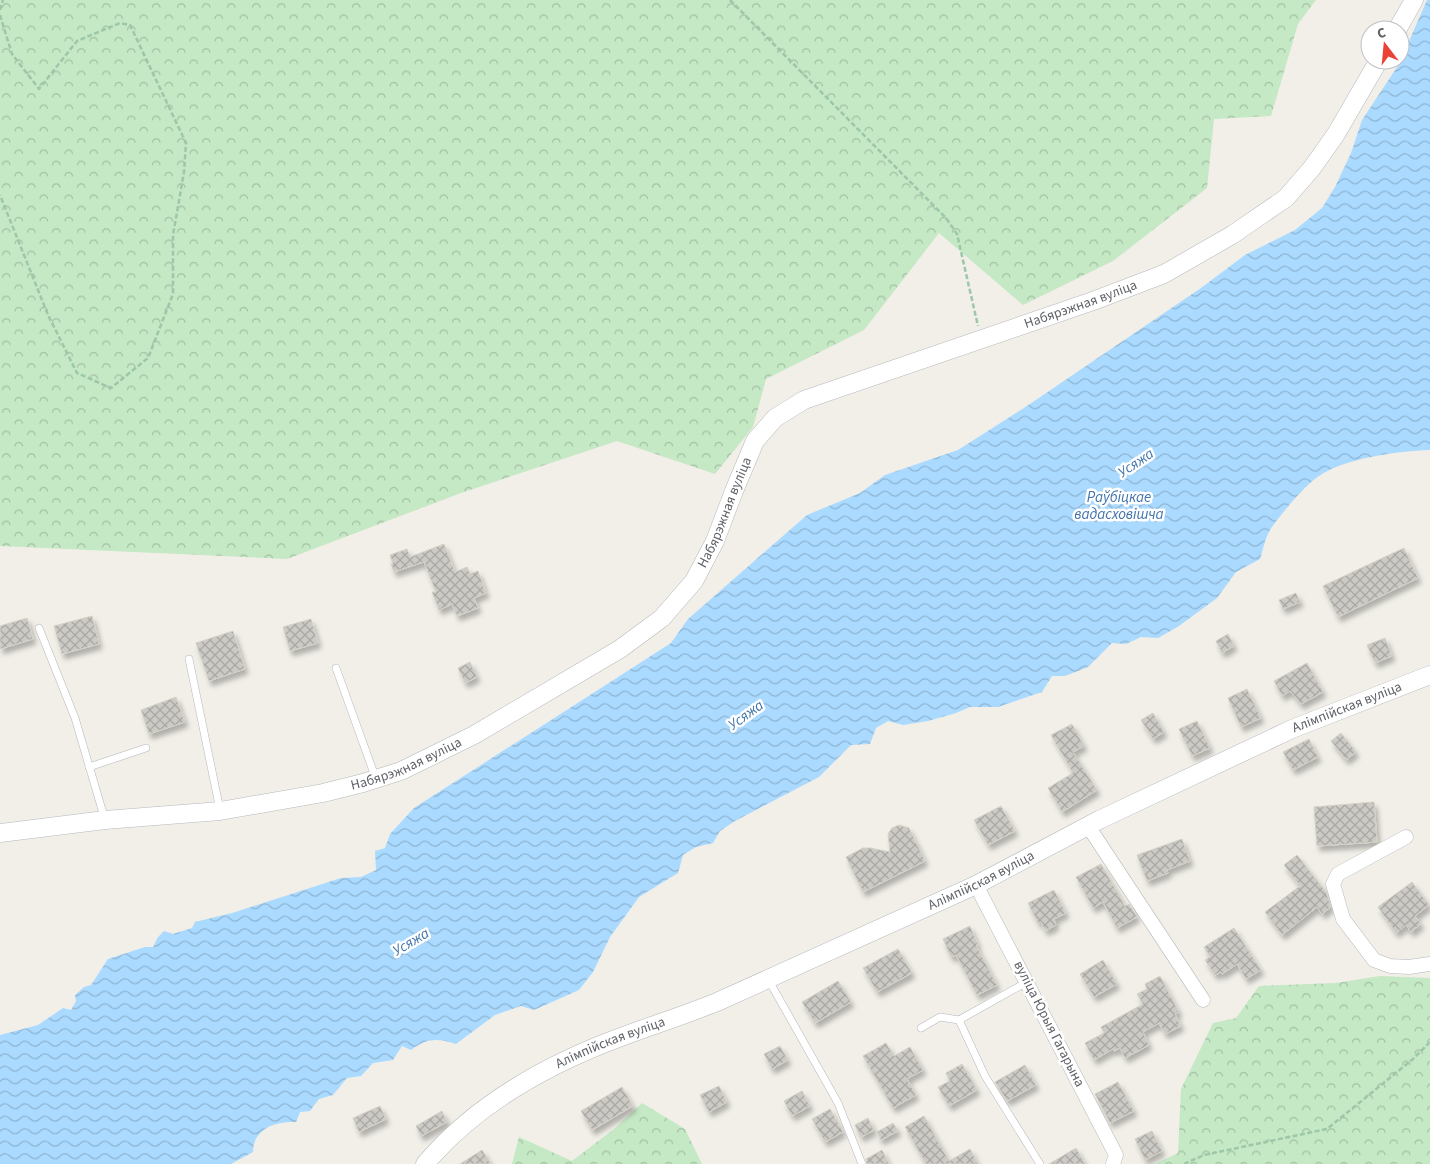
<svg xmlns="http://www.w3.org/2000/svg" width="1430" height="1164" font-family="'Source Sans 3',sans-serif">
<defs>
<pattern id="forest-crowns" width="20" height="18" patternUnits="userSpaceOnUse" patternTransform="scale(1.25)"><rect width="20" height="18" fill="#c5e8c5"/><path d="M2 6a3 3 0 1 1 6 0M12 15a3 3 0 1 1 6 0" fill="none" stroke="#a3c0a4"/></pattern>
<pattern id="water-waves" width="16" height="10" patternUnits="userSpaceOnUse" patternTransform="scale(1.25)"><rect width="16" height="10" fill="#aadaff"/><path d="M0 5q4-4 8 0t8 0" fill="none" stroke="#8eb4d2"/></pattern>
<pattern id="building-cross-hatch" width="8" height="8" patternUnits="userSpaceOnUse" patternTransform="scale(1.25)"><rect width="8" height="8" fill="#cccac5"/><path d="M0 0l8 8M0 8l8-8" fill="none" stroke="#a9a8a4"/></pattern>
<filter id="shadow"><feDropShadow dx="3" dy="5" stdDeviation="2.5" flood-color="#0004"/></filter>
</defs>
<rect width="100%" height="100%" fill="#f1efe8"/>
<g fill="url(#forest-crowns)">
<polygon points="0,0 1316,0 1298,24 1271,116 1214,119 1207,188 1113,261 1023,305 939,233 864,330 766,379 753,427 715,474 617,441 461,493 287,559 0,546"/>
<polygon points="1380,976 1430,978 1430,1164 1155,1164 1178,1153 1181,1089 1213,1023 1236,1018 1259,986 1336,983"/>
<polygon points="642,1103 685,1129 702,1164 512,1164 519,1137 572,1161 614,1129"/>
</g>
<path fill="url(#water-waves)" d="M1427,0H1430V450C1398,451 1345,458 1319,476C1305,485 1279,516 1270,530C1265,538 1263,550 1260,559L1236,572L1217,598L1179,626L1158,638L1141,637L1126,644L1112,643L1088,667L1065,676H1052L1042,692L998,707H970L956,713L928,721L903,725L888,721L876,728L870,744L851,745L819,777L735,821L720,831L713,843L696,847L683,855L678,873L639,897L610,937L593,972L579,990L534,1010L521,1006L495,1015L456,1044C437,1038 427,1038 411,1050L402,1046L393,1060L373,1063L361,1076L347,1078L333,1095L319,1099L310,1111L300,1112L296,1122C275,1121 253,1129 253,1152L231,1164H0V1035L38,1025L63,1008L71,1010L76,1001L75,995L84,987L91,985L108,959L145,947H153L158,937L164,931L173,934L192,928L195,922L232,913L341,878L361,877L376,870L375,851L385,848L390,834L414,808L671,643L688,619L807,515L860,493L885,475L958,450L1024,408L1201,288L1245,255L1295,230L1322,208L1335,187L1351,153L1362,120L1399,64Z"/>
<g fill="url(#building-cross-hatch)" stroke="#d6d1c6" filter="url(#shadow)">
<polygon points="444,544 455,572 467,567 470,574 478,571 486,593 474,598 478,608 457,616 452,604 439,610 432,592 436,592 424,562 394,572 391,564 393,564 390,555 407,549 410,557"/>
<polygon points="1404,548 1418,578 1338,617 1323,586"/>
<polygon points="1296,593 1300,602 1283,609 1279,600"/>
<polygon points="92,616 99,644 62,654 54,626"/>
<polygon points="27,618 33,639 0,649 0,626"/>
<polygon points="311,619 318,643 290,651 283,627"/>
<polygon points="233,631 245,669 209,681 196,643"/>
<polygon points="1228,634 1234,646 1222,653 1216,641"/>
<polygon points="1385,638 1392,656 1375,663 1367,645"/>
<polygon points="470,662 477,677 465,683 458,668"/>
<polygon points="1307,663 1323,692 1301,704 1290,691 1282,696 1274,681"/>
<polygon points="1247,689 1261,718 1241,727 1228,698"/>
<polygon points="176,697 185,722 149,734 141,710"/>
<polygon points="1153,713 1164,732 1153,739 1141,720"/>
<polygon points="1197,721 1210,748 1192,756 1179,729"/>
<polygon points="1072,724 1084,746 1073,752 1097,790 1062,812 1048,788 1073,773 1051,735"/>
<polygon points="1341,733 1356,752 1346,760 1331,741"/>
<polygon points="1309,739 1318,757 1293,770 1283,752"/>
<polygon points="1374,802 1377,842 1317,846 1314,807"/>
<polygon points="1001,806 1015,831 988,845 974,820"/>
<polygon points="899,825 909,828 925,861 863,892 846,857 863,848 870,848 890,852 888,834 892,828"/>
<polygon points="1182,839 1190,861 1167,870 1168,873 1147,881 1137,855"/>
<polygon points="1297,855 1326,892 1331,907 1322,914 1317,907 1282,935 1265,912 1300,886 1284,865"/>
<polygon points="1101,864 1125,906 1129,904 1137,917 1117,928 1103,902 1093,908 1076,877"/>
<polygon points="1412,882 1429,905 1415,916 1421,924 1411,932 1406,925 1396,933 1378,907"/>
<polygon points="1054,890 1066,913 1054,919 1056,925 1045,931 1041,922 1038,923 1028,903"/>
<polygon points="970,926 978,945 976,945 997,985 977,995 956,955 951,957 943,939"/>
<polygon points="1234,928 1261,970 1246,979 1237,964 1222,974 1221,972 1215,975 1205,960 1210,957 1204,947"/>
<polygon points="898,949 912,973 877,992 863,968"/>
<polygon points="1103,960 1117,984 1094,997 1080,974"/>
<polygon points="1160,976 1179,1012 1175,1014 1181,1026 1165,1034 1159,1023 1143,1032 1149,1045 1125,1058 1120,1048 1114,1051 1113,1049 1094,1060 1085,1043 1104,1033 1101,1027 1143,1004 1137,994 1147,989 1145,984"/>
<polygon points="838,981 851,1002 815,1023 802,1002"/>
<polygon points="886,1043 894,1056 910,1047 923,1070 907,1079 916,1095 893,1108 863,1056"/>
<polygon points="780,1046 788,1060 772,1069 764,1054"/>
<polygon points="962,1064 977,1090 949,1106 938,1087 950,1081 946,1073"/>
<polygon points="1025,1065 1036,1085 1007,1101 995,1082"/>
<polygon points="1118,1082 1134,1111 1110,1123 1095,1094"/>
<polygon points="719,1086 727,1102 709,1112 700,1095"/>
<polygon points="622,1087 633,1106 592,1130 581,1111"/>
<polygon points="802,1091 810,1106 792,1116 784,1101"/>
<polygon points="380,1106 386,1119 359,1132 353,1118"/>
<polygon points="830,1109 843,1132 825,1142 812,1119"/>
<polygon points="442,1111 447,1122 421,1136 416,1126"/>
<polygon points="924,1116 949,1161 970,1149 978,1164 926,1164 905,1127"/>
<polygon points="868,1118 874,1130 861,1137 855,1125"/>
<polygon points="893,1123 898,1131 881,1140 877,1132"/>
<polygon points="1152,1131 1162,1151 1145,1160 1135,1139"/>
<polygon points="1076,1148 1085,1164 1049,1164"/>
<polygon points="482,1150 491,1164 460,1164"/>
<polygon points="882,1150 889,1164 867,1164 866,1159"/>
</g>
<g fill="none" stroke-linecap="round" stroke-linejoin="round">
<defs>
<g id="service">
<polyline points="39,628 75,718 105,820"/>
<polyline points="189,659 220,810"/>
<polyline points="336,668 376,779"/>
<polyline points="89,767 146,748"/>
<polyline points="768,979 838,1103 862,1164"/>
<polyline points="959,1020 985,1076 1040,1164"/>
<polyline points="921,1028 940,1017 959,1020 1027,982"/>
</g>
<g id="minor">
<polyline points="1088,826 1203,1000"/>
<polyline points="1406,837 1338,874 1333,884 1343,919 1374,960 1390,966 1409,967 1430,964"/>
<polyline points="976,885 1116,1155 1113,1164"/>
</g>
<g id="tertiary">
<polyline points="1397,30 1414,0"/>
<path id="s1" d="M0,833L105,820L220,811L323,793L363,783L401,771L474,735L620,649L662,618L694,581L715,541L734,491L755,441L775,418L804,400L1093,301L1164,274L1232,235L1286,198L1312,168L1336,134L1379,60"/>
<path id="s2" d="M425,1164C475,1105 548,1064 621,1037C653,1025 685,1015 717,1002L976,885L1099,820L1292,729L1430,675"/>
</g>
</defs>
<use href="#service" stroke="#b5b8bc" stroke-width="8"/>
<use href="#minor" stroke="#b5b8bc" stroke-width="15"/>
<use href="#tertiary" stroke="#b5b8bc" stroke-width="19"/>
<g stroke="#9cc7a9" stroke-width="2.5" stroke-dasharray="5 2.5" stroke-linecap="butt">
<polyline points="730,0 946,218 957,234 978,326"/>
<polyline points="0,10 3,0"/>
<polyline points="0,15 12,54 39,89 77,41 120,23 130,25 186,143 184,172 173,235 173,294 148,358 111,388 77,373 48,315 0,195"/>
<polyline points="1184,1164 1204,1155 1327,1129 1413,1059 1430,1042"/>
</g>
<use href="#service" stroke="#fff" stroke-width="7"/>
<use href="#minor" stroke="#fff" stroke-width="14"/>
<use href="#tertiary" stroke="#fff" stroke-width="18"/>
</g>
<g text-anchor="middle" dominant-baseline="central" stroke-width="5" stroke-linejoin="round" paint-order="stroke">
<g font-size="14" fill="#5f6368" stroke="#fff">
<text stroke="none"><textPath href="#s1" startOffset="1269">Набярэжная вуліца</textPath></text>
<text stroke="none"><textPath href="#s1" startOffset="834">Набярэжная вуліца</textPath></text>
<text stroke="none"><textPath href="#s2" startOffset="1034">Алімпійская вуліца</textPath></text>
<text stroke="none"><textPath href="#s1" startOffset="414">Набярэжная вуліца</textPath></text>
<text stroke="none"><textPath href="#s2" startOffset="629">Алімпійская вуліца</textPath></text>
<text transform="translate(1049 1024) rotate(63)">вуліца Юрыя Гагарына</text>
<text stroke="none"><textPath href="#s2" startOffset="224">Алімпійская вуліца</textPath></text>
</g>
<g font-size="15" font-style="italic" fill="#4174aa" stroke="#fff">
<text transform="translate(1136 463) rotate(-34)">Усяжа</text>
<text x="1119" y="497">Раўбіцкае<tspan x="1119" dy="17">вадасховішча</tspan></text>
<text transform="translate(746 715) rotate(-36)">Усяжа</text>
<text transform="translate(411 942) rotate(-31)">Усяжа</text>
</g>
</g>
<g transform="translate(1385 45) rotate(344)"><circle r="24" fill="#ffffff" stroke="#bfc1c3"/>
<path d="M0-4L9 19L0 12L-9 19Z" fill="#ea4335"/>
<text y="-8" font-size="14" font-weight="bold" text-anchor="middle" fill="#5f6368">С</text>
</g>
</svg>
